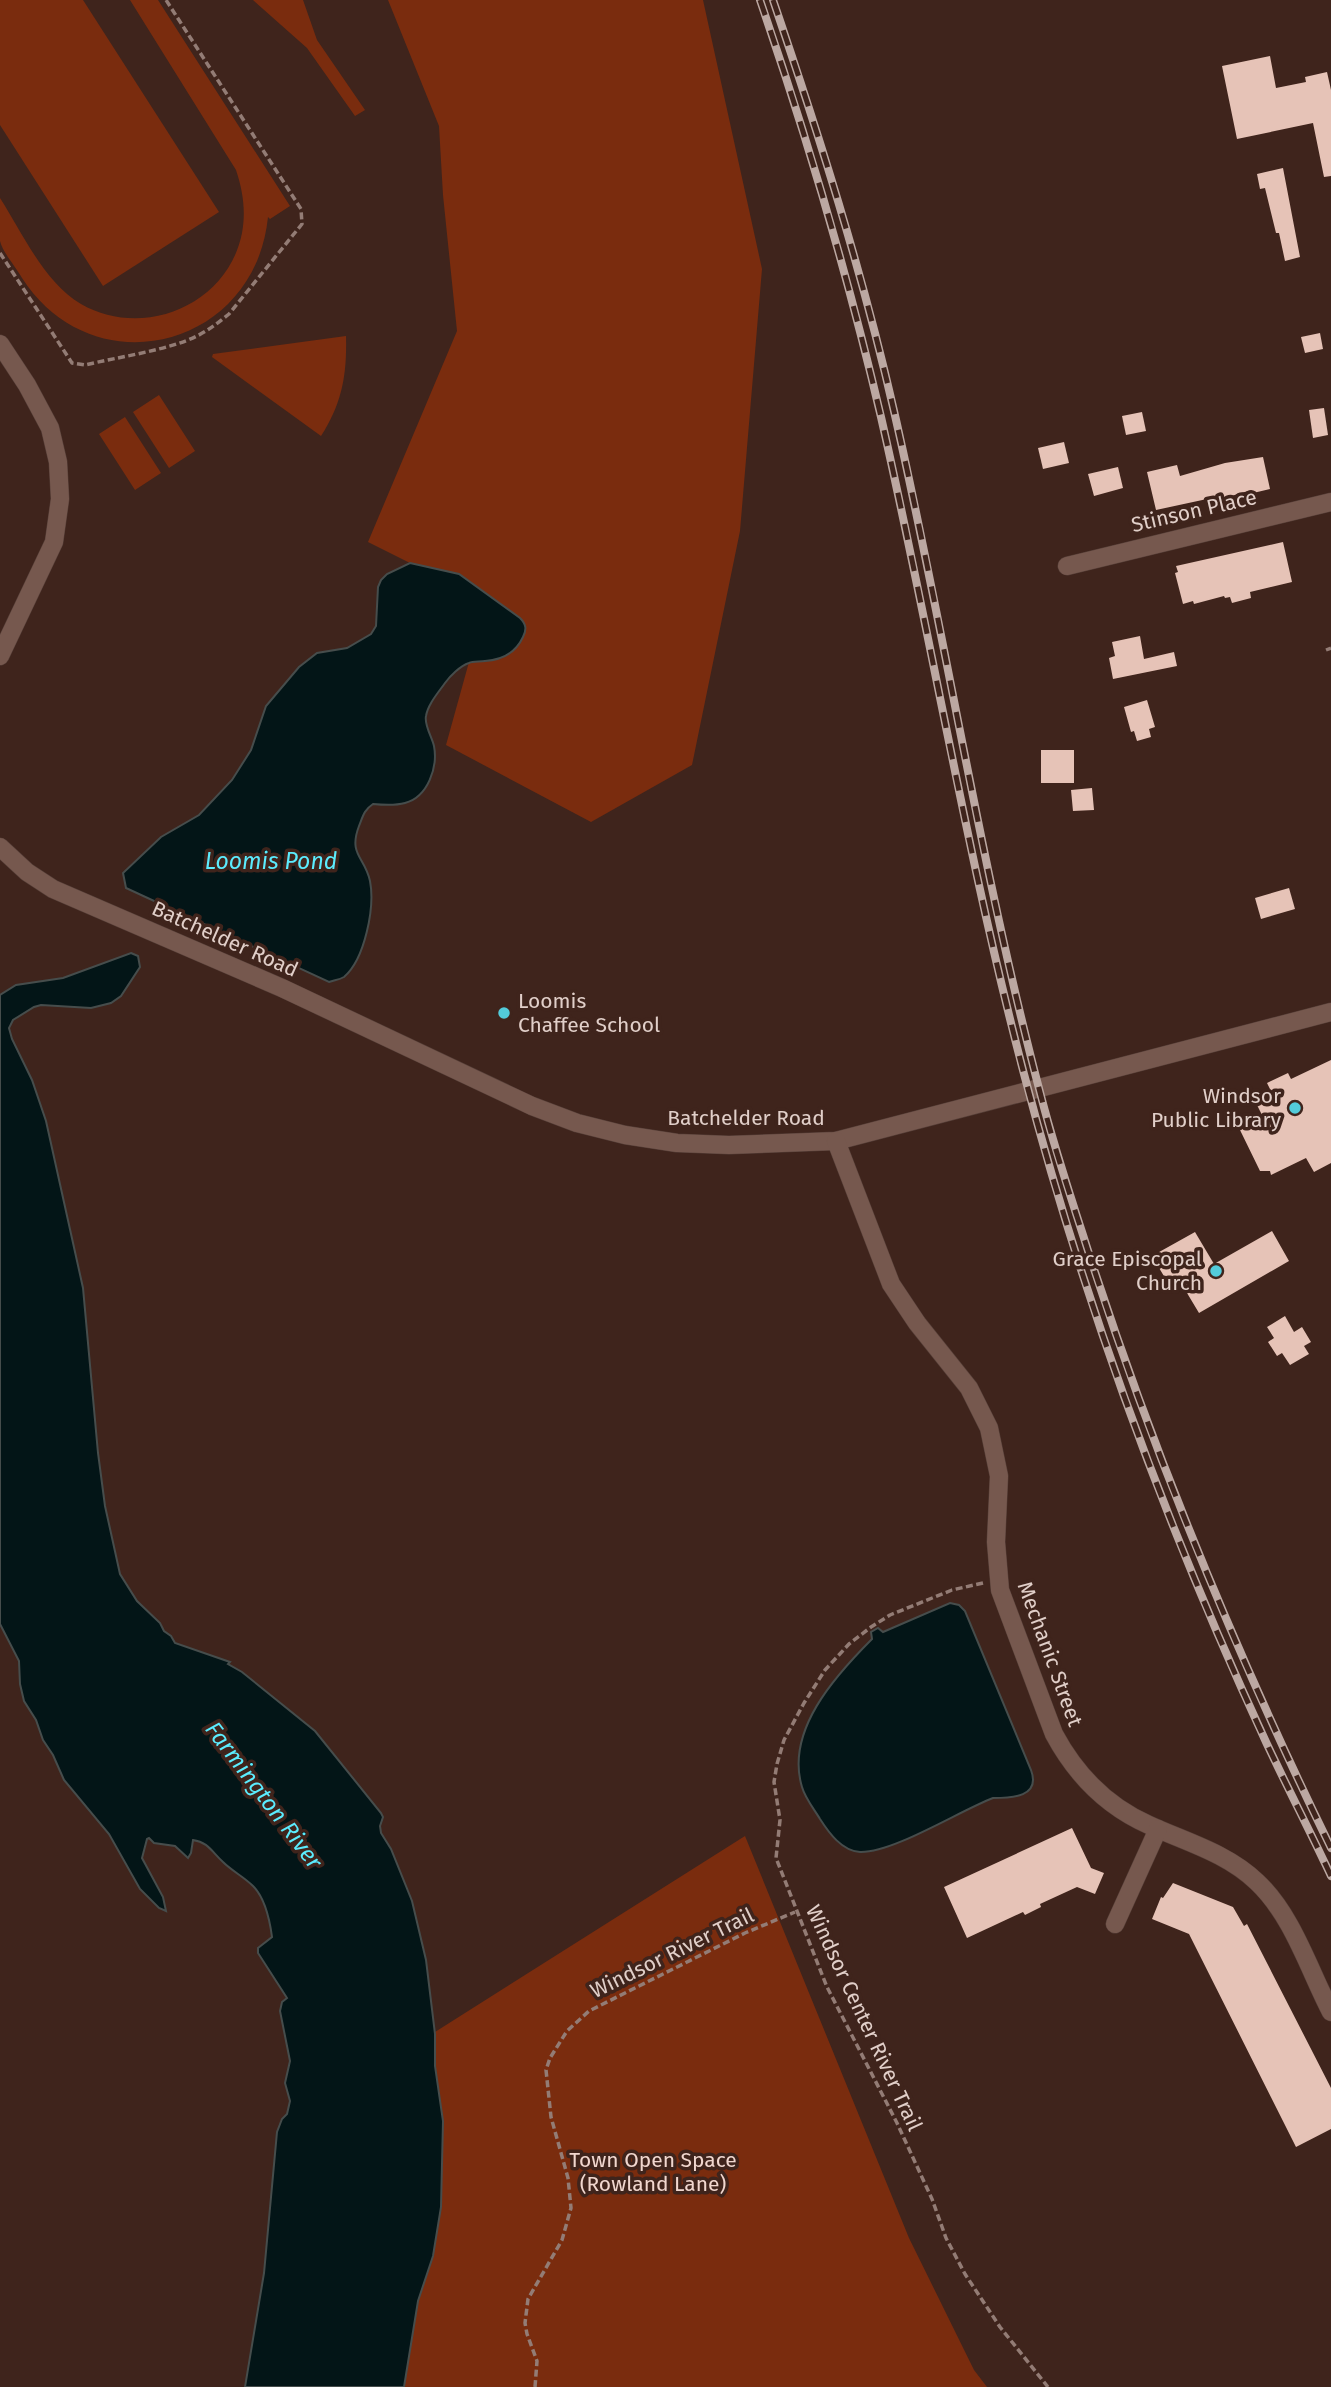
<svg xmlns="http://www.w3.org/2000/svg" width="1331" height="2387" font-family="'Fira Sans',sans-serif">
<rect width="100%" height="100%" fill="#3f241c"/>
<g fill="#7a2c0e">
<polygon points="0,0 83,0 219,212 103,286 0,125"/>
<path d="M130,0H158L290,206L270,219L268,217C255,348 94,389 22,278C16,267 3,253 0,241C0,228 0,212 0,198C23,234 44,282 81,304C143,340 228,305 242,233C246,211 243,191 236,170Z"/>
<polygon points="253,0 303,0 317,40 365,110 355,116 307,48"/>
<polygon points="388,0 703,0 762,269 740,531 692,765 591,822 446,745 469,662 491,661 500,603 459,574 410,563 368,542 457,331 443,195 439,126"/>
<path d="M346,336C347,375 342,403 321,436L212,357L213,354Z"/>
<polygon points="159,395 195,451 169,468 133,412"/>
<polygon points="125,417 161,473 135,490 99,434"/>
<polygon points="745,1836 909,2238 974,2370 987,2387 404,2387 418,2301 433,2256 441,2207 443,2121 435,2066 435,2032"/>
</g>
<g fill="#031517" stroke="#464d4c" stroke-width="2">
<path d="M410,563L459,574L520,618C526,624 527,629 523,637C516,652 502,660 485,661C480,662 473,661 469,663C460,666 450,676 445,683C438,693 428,704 426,716C424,725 432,737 434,746C438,767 428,797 405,803C394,806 383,805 373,804C364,810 363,816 359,826C348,855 365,857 370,881C375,907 365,959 344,977C339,980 334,980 329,982L126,888L123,873L161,837L199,815L232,780L251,750L266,706L299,667L317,653L347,648L371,634L376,626L378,587L381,580L387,574Z"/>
<path d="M131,953L138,956L140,967L121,996L111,1003L91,1008L41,1005L34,1007L13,1020L9,1028L12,1039L32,1080L46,1121L83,1288L98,1453L105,1506L120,1574L137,1601L160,1623L164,1631L171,1636L175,1643L230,1662L228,1664L242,1672L315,1731L381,1813L383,1817L380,1826L381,1833L391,1849L412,1901L426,1960L435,2034V2066L443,2121L441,2207L433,2256L418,2301L404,2387H245L264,2273L277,2132L282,2119L287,2114L290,2101L285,2083L290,2061L280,2011L282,2002L287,1998L258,1953V1948L272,1937C270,1922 265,1898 253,1886C244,1877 232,1871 223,1862C212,1852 208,1842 193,1840L191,1853L188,1858L175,1846L154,1843L149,1838L147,1839L142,1858L163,1897L166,1911L159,1908L140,1889L109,1834L64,1780L53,1755L43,1740L36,1720L24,1701L20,1684L19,1661L0,1624V995L16,985L63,978Z"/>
<path d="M950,1603L959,1605L965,1611L1031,1770C1041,1797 1012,1798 993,1798C959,1811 893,1853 860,1852C842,1851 829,1833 820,1819C814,1809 805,1798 802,1787C785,1731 835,1676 872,1639L871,1632L878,1628L883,1632Z"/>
</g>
<g fill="#e6c3b7">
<polygon points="1270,56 1276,88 1306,82 1305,77 1327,72 1331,90 1331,176 1324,177 1313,123 1237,139 1222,66"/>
<polygon points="1283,168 1300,257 1285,261 1279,233 1276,233 1265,188 1260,189 1257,174"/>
<polygon points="1320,333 1323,349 1305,353 1301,337"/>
<polygon points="1324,408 1328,435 1313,438 1309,410"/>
<polygon points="1142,412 1146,431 1126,435 1122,416"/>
<polygon points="1064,442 1069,463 1043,469 1038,448"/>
<polygon points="1263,457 1270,489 1249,494 1248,491 1208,503 1207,499 1156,510 1147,472 1177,465 1180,476 1225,463"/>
<polygon points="1118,467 1123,488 1094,496 1088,474"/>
<polygon points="1283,542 1292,582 1250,592 1251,598 1232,603 1230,597 1225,598 1224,596 1194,604 1193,601 1183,604 1175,573 1178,572 1176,566"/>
<polygon points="1140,636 1144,659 1174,652 1177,666 1113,679 1109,658 1115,656 1112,642"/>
<polygon points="1147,700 1155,727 1149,729 1151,737 1137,741 1134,731 1131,732 1124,707"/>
<rect x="1041" y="750" width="33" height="33"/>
<polygon points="1092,788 1094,810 1073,811 1071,790"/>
<polygon points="1289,888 1295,909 1261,919 1255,898"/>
<polygon points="1331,1060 1331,1163 1314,1172 1306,1158 1271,1175 1270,1171 1260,1171 1240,1130 1264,1119 1253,1097 1270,1089 1267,1083 1288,1073 1291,1079"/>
<polygon points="1272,1231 1289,1261 1199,1313 1178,1278 1168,1283 1152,1256 1195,1232 1214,1264"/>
<polygon points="1285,1316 1294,1332 1302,1327 1311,1342 1304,1346 1309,1354 1290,1365 1282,1353 1277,1356 1268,1342 1274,1338 1267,1327"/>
<polygon points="1072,1828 1091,1868 1104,1873 1095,1894 1077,1887 1040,1904 1041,1907 1025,1915 1023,1912 967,1938 944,1887"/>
<polygon points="1173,1883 1233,1907 1244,1926 1247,1924 1331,2088 1331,2129 1296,2147 1189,1934 1152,1919 1161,1897 1163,1898"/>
</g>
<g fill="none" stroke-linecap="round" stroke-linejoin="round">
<defs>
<g id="street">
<polyline points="0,344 27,385 50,428 58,462 60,499 54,542 0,656"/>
<polyline points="1067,566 1331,502"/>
<polyline points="0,847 27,872 53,889 282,988 532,1106 577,1123 625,1135 677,1143 729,1145 836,1141 1331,1012"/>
<path d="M836,1141L891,1284L917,1323L969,1388L989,1428L999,1476L996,1542L1000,1590L1054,1734C1076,1775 1106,1806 1149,1825C1186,1842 1227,1853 1257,1882C1293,1916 1309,1970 1331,2012"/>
<polyline points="1115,1924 1158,1829"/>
</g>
</defs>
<use href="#street" stroke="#563f38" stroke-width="19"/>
<g stroke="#937c75" stroke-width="3.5" stroke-dasharray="7 3.5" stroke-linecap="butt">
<path d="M0,253L72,363L85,365C118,357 169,350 197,336C209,330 219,322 229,314L302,224L301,209L166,0"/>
<polyline points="1326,650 1331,648"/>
<polyline points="983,1583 952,1590 890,1615 871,1627 849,1644 825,1670 804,1703 784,1740 777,1764 774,1782 780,1820 776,1858 827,1987 897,2123 932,2199 946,2238 965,2274 1000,2327 1048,2387"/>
<polyline points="535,2387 537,2361 527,2334 525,2323 528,2299 562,2240 571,2208 568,2178 551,2117 546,2070 550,2058 567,2031 589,2011 745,1933 795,1912"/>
</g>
<use href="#street" stroke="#76584e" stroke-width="18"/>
<defs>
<g id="rail">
<path d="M760,0C807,137 848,276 881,417C931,636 967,857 1024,1074C1084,1303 1167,1528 1266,1742C1287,1787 1310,1831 1331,1876"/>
<path d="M773,0C819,135 862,271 894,411C946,638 981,870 1041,1096C1053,1143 1068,1189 1083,1235C1150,1446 1234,1649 1331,1848"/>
</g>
</defs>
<use href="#rail" stroke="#bca8a2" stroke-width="8"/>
<use href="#rail" stroke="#3f241c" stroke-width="5" stroke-dasharray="16" stroke-linecap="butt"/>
</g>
<g fill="#53cbda" stroke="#3f241c" stroke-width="2.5">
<circle cx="504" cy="1013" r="7"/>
<circle cx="1295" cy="1108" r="7"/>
<circle cx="1216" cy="1271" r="7"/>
</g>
<g text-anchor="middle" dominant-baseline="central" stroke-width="7" stroke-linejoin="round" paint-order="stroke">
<g font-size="21" fill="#e1cfc9" stroke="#3f241c">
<text transform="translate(1194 511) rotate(-13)">Stinson Place</text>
<text transform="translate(225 939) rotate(24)">Batchelder Road</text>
<text x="746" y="1118">Batchelder Road</text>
<text transform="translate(1050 1654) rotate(70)">Mechanic Street</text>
<text transform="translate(672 1953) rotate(-26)">Windsor River Trail</text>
<text transform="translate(864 2018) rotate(65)">Windsor Center River Trail</text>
</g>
<g font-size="21" fill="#e1cfc9" stroke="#3f241c" text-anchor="end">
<text x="518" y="1001" text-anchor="start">Loomis<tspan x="518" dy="24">Chaffee School</tspan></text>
<text x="1281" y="1096">Windsor<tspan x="1281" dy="24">Public Library</tspan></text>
<text x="1202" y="1259">Grace Episcopal<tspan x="1202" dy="24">Church</tspan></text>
</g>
<g font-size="21" fill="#f1d7cf" stroke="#3f241c">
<text x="653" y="2160">Town Open Space<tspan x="653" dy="24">(Rowland Lane)</tspan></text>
</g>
<g font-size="23" font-style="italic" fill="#5becfe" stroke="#3f241c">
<text x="271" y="861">Loomis Pond</text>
<text transform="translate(264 1795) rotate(53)">Farmington River</text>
</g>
</g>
</svg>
